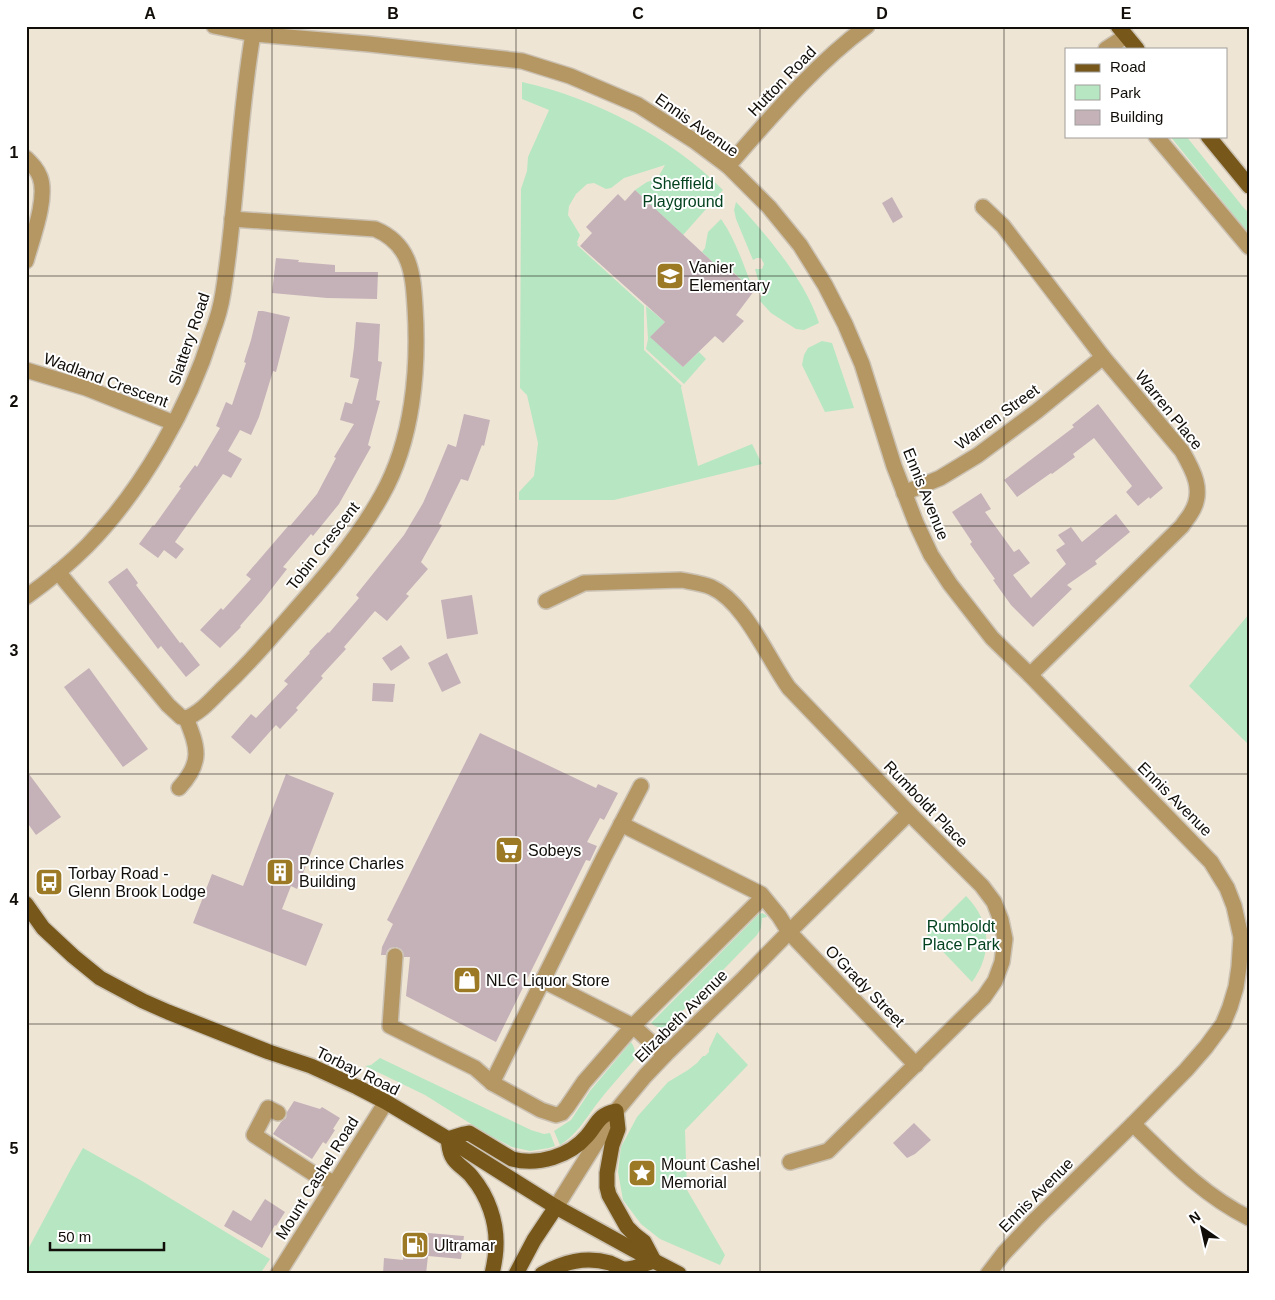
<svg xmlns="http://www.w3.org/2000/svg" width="1275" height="1300" font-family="Arial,sans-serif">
<rect width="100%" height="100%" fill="#efe5d5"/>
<g fill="#b6e7c2">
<path d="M522,82C594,98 671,137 723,190L683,235L635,190L647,182L657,179L665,165L624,178L611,188L606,189L594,183L587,184L576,194L569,206L568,215L580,235L577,242L578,244L577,245L644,306V350L682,386L681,387L698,466L752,444L762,464L614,500H519V492L534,476L538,443L527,395L520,388L521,189L527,171L528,157L549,110L522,99Z"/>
<polygon points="1170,136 1186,136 1243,207 1249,213 1249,234"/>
<path d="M736,202C767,235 805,280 819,323L804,330L796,329L771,313L760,301L762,294L755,269H762L764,264L761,258H757L753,260L736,219L734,210Z"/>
<path d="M721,219C736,240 744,267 754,291L723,263L719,268L702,252L705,248L708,232Z"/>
<polygon points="646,306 665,322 651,337 683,367 699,352 706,359 684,384 646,349 648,339"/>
<polygon points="822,341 832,343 854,408 825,412 802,365 804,355 808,348"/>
<polygon points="1249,614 1249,745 1189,686"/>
<path d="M966,896C991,921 993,953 972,982L927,935Z"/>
<path d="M762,913L766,915L767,917L762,918L761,928L757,935L693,1001L665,1027C659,1028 655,1027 651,1023L759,914Z"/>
<polygon points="717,1032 748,1065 685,1130 687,1190 725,1255 720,1265 660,1239 641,1224 623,1200 618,1172 621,1147 637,1117 668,1082 688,1070 697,1063 703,1056 705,1056 709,1052 709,1049"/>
<path d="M631,1042C635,1048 636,1053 634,1060C621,1075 608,1089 596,1105C585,1120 576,1135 560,1145L554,1131L571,1120L590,1091Z"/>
<polygon points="380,1058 531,1130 544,1134 550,1133 555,1146 549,1148 530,1151 512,1147 487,1134 425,1095 365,1066 371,1065"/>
<polygon points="83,1148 142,1181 270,1259 260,1274 26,1274 26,1253 72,1167"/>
</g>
<g fill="#c5b2b9">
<polygon points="635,190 719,268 722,263 754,291 736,315 744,321 723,343 715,336 683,367 650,337 665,322 580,246 592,233 586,227 618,194 625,201"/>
<polygon points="892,197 903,217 893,223 882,203"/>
<polygon points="276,258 299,260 298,262 335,265 335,272 378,272 377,299 327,298 272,293"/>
<polygon points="258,311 263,311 290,317 276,372 273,371 259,417 251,435 240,430 228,451 242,459 231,478 223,474 175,542 184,549 176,559 164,550 158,558 139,544 153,525 154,526 181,488 179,487 195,465 197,467 220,428 216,426 226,402 232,405 246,363 244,362 251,340"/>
<polygon points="356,322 380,324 378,361 382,362 376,400 380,401 368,445 371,447 339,504 313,536 311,534 283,567 287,569 262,601 240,626 241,627 220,648 200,630 221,608 223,610 251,579 246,575 289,525 290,526 317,494 336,458 334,457 354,424 340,420 345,402 352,404 359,379 350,377 354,347"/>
<polygon points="1098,404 1163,488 1150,499 1149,497 1138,506 1126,492 1132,486 1094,438 1073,454 1075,457 1052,474 1051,473 1017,497 1004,480 1074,427 1072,425"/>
<polygon points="464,414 490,420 484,446 482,445 468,481 461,479 439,524 442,525 421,562 428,569 406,594 409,596 387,621 375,611 344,647 346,649 321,676 323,678 296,708 298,710 280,729 276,725 250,754 231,737 251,714 256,718 288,684 284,681 310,653 309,652 328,632 329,633 359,598 356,595 404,535 423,503 434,478 448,444 456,447"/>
<polygon points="981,493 991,509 985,512 1014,552 1019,549 1030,563 1013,575 1031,598 1066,564 1056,550 1065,544 1058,535 1071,527 1082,542 1116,514 1130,532 1095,561 1097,564 1067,585 1072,589 1033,627 1011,605 993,580 995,579 970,544 972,542 952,512"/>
<polygon points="127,568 138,583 136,585 180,643 182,642 200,665 186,677 161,646 158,649 108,582"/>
<polygon points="472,595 478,634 447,639 441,600"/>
<polygon points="401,645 410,658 391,671 382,658"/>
<polygon points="447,653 461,683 442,692 428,663"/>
<polygon points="89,668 148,749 123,767 64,687"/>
<polygon points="373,683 395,684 393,702 372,701"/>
<polygon points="480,733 596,788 598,784 618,793 604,820 600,818 587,842 597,846 590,861 586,860 496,1042 406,996 410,957 404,957 403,952 401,949 396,947 390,948 387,951 386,955 381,955 382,947 393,924 387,920"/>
<polygon points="26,770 61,817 36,835 26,821"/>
<polygon points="286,774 334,793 297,889 291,886 282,909 323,924 306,966 193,923 212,874 243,886"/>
<polygon points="294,1101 320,1109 322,1107 340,1118 333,1129 335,1130 326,1144 323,1142 312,1159 273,1134 281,1122 286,1118 287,1112"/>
<polygon points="914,1123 931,1140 915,1154 907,1158 893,1143"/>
<polygon points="265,1199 285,1212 276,1226 275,1225 262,1248 224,1226 233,1210 251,1221"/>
<polygon points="405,1232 428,1235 428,1233 464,1236 461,1259 428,1256 426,1274 383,1274 384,1258 403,1260"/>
</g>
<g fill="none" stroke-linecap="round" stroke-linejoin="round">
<defs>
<g id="minor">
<polyline points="214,26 253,34 369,44 522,61 570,76 638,105 696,142 728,166 769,207 800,245 825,285 845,324 862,364 894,466 916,523 931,555 950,584 992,638 1030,675 1211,862 1227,888 1234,906 1241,937 1239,967 1236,987 1230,1007 1223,1024 1206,1047 1186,1070 1133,1124 1036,1219 1004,1253 988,1274"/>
<polyline points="1106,49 1126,36"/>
<polyline points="1156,136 1249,247"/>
<path d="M26,158C32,164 37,169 40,177C48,198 32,239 26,261"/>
<path d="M728,166C771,117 814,65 867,26"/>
<path d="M983,207L1003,226L1103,357L1182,451C1193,470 1205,491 1191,513C1189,517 1185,521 1182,526L1030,675"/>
<polyline points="26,370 86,388 174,423"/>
<polyline points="904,493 940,478 978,455 1037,411 1103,357"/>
<path d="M58,572L168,705L181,717L186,718C200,713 211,700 221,690C238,674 253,658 268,641C309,594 352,549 382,495C413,440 419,369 415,307C413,274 411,244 375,229L232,219"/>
<path d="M26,597C47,582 68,565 87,546C142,490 189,407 212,333C217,320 221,306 223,293C237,207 238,120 253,34"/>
<path d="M546,601L584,583L681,580C691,582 701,583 711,587C745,602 768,659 789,688L909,813L982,886L994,902L1001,920L1005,939L1002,962L995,981L984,997L828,1151L790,1162"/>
<path d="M179,788C203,762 198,748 186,718"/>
<polyline points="621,824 761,894 779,916 789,932 916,1065"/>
<polyline points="395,956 390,1026 475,1068 492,1083 541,1110 556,1115 562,1113 567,1107 584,1082 633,1026 763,897"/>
<polyline points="542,980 633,1026 665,1055"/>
<polyline points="492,1083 603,859 641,786"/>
<polyline points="278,1113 268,1108 254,1135 314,1174 335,1183"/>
<path d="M1133,1124C1170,1160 1203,1195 1249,1218"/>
<polyline points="556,1207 616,1111 645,1076 665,1055 744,978 789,932 909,813"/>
<polyline points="278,1274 386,1102"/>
</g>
<g id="major">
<polyline points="1118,26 1137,49"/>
<polyline points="1208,136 1249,186"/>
<polyline points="26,904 43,928 73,956 100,978 143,1001 168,1012 269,1052 311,1066 357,1087 386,1102 448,1139 556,1207 654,1261 679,1274"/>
<path d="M448,1139L464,1134L469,1133L512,1159C538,1166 570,1156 587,1136C598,1123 598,1115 616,1111L618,1129L612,1145L607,1173V1187L609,1195L627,1227L635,1235L644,1242L654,1261"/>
<path d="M448,1139C449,1144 449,1153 453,1158C457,1165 467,1170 472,1177C488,1196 497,1222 496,1246C496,1255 494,1265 492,1274"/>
<polyline points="516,1274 534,1240 556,1207"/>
<path d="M542,1274C564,1262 585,1256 610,1263C615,1265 619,1268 624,1269C631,1270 647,1263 654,1261"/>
</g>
</defs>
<use href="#minor" stroke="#cbc2b4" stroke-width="18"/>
<use href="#major" stroke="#cbc2b4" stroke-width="18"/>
<use href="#minor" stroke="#b59764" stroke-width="15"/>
<use href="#major" stroke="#77581a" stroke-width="15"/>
</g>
<path fill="none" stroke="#110d08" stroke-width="1" stroke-opacity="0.55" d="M272,26V1274M516,26V1274M760,26V1274M1004,26V1274M26,276H1249M26,526H1249M26,774H1249M26,1024H1249"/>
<defs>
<symbol id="school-square" viewBox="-11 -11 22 22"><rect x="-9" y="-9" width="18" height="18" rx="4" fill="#9c7a25" stroke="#fff"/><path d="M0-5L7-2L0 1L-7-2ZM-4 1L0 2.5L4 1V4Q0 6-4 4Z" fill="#fff"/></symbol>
<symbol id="supermarket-square" viewBox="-11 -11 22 22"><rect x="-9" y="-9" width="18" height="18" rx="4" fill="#9c7a25" stroke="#fff"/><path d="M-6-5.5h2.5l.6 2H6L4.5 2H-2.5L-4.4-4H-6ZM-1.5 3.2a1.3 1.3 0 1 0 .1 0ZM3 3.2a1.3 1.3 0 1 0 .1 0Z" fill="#fff"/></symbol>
<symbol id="building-square" viewBox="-11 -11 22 22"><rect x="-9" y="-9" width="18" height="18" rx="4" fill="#9c7a25" stroke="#fff"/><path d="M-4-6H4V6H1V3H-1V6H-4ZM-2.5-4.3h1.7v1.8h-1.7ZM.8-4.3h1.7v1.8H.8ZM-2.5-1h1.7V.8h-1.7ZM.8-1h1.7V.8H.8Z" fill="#fff"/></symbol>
<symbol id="bus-square" viewBox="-11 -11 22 22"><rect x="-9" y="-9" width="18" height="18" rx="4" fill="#9c7a25" stroke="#fff"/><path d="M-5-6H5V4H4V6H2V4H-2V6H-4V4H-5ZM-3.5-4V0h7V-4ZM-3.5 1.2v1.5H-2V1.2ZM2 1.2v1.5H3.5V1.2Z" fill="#fff"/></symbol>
<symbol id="shop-square" viewBox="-11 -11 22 22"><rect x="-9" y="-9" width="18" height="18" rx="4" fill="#9c7a25" stroke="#fff"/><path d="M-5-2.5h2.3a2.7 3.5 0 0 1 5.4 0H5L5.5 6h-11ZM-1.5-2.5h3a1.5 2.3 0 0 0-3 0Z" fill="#fff"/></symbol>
<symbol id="sight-square" viewBox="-11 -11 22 22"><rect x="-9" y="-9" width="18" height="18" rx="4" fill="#9c7a25" stroke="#fff"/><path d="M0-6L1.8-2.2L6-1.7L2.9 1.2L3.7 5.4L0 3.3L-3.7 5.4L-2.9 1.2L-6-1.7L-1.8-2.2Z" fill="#fff"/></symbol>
<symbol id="fuel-square" viewBox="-11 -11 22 22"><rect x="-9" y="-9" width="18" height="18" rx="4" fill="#9c7a25" stroke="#fff"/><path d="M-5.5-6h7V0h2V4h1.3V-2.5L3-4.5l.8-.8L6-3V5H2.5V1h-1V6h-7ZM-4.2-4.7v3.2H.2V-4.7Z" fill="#fff"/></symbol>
</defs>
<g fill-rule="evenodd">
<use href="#school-square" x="654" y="260" width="32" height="32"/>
<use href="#supermarket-square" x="493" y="834" width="32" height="32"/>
<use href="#building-square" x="264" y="856" width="32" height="32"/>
<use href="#bus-square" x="33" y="866" width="32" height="32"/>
<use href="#shop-square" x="451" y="964" width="32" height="32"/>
<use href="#sight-square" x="626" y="1157" width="32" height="32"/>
<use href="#fuel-square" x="399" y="1229" width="32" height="32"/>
</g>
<g text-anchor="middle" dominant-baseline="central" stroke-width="4" stroke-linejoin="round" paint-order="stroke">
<g font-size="16" fill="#110d08" stroke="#fff">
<text transform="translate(782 81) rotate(-46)">Hutton Road</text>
<text transform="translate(697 125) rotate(35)">Ennis Avenue</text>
<text transform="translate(189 339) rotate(-71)">Slattery Road</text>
<text transform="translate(106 380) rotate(20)">Wadland Crescent</text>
<text transform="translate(1169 410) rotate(51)">Warren Place</text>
<text transform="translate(997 417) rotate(-36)">Warren Street</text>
<text transform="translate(926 494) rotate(68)">Ennis Avenue</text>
<text transform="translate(323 546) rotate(-52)">Tobin Crescent</text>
<text transform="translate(1175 799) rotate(45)">Ennis Avenue</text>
<text transform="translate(926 804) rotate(46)">Rumboldt Place</text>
<text transform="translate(865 986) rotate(46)">O'Grady Street</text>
<text transform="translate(681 1016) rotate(-45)">Elizabeth Avenue</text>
<text transform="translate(358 1071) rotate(26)">Torbay Road</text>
<text transform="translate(317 1178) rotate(-58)">Mount Cashel Road</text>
<text transform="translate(1036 1195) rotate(-45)">Ennis Avenue</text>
</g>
<g font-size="16" fill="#04421f" stroke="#fff">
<text x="683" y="183">Sheffield<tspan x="683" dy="18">Playground</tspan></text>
<text x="961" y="926">Rumboldt<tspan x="961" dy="18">Place Park</tspan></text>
</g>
<g font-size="16" fill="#110d08" stroke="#fff" text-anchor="start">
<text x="689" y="267">Vanier<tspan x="689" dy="18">Elementary</tspan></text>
<text x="528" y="850">Sobeys</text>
<text x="299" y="863">Prince Charles<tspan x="299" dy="18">Building</tspan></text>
<text x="68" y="873">Torbay Road -<tspan x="68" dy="18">Glenn Brook Lodge</tspan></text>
<text x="486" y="980">NLC Liquor Store</text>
<text x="661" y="1164">Mount Cashel<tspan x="661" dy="18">Memorial</tspan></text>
<text x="434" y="1245">Ultramar</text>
</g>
</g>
<rect width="1275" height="1300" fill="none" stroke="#ffffff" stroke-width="55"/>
<rect x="1065" y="48" width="162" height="90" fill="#ffffff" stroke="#a09e9c"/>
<rect x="1075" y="64" width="25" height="8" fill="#77581a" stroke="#a09e9c"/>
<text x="1110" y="72" font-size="15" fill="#110d08">Road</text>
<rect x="1075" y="85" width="25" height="15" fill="#b6e7c2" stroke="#a09e9c"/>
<text x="1110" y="98" font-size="15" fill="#110d08">Park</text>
<rect x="1075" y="110" width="25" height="15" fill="#c5b2b9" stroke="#a09e9c"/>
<text x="1110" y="122" font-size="15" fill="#110d08">Building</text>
<g transform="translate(1202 1228) rotate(326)" stroke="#ffffff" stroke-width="4" paint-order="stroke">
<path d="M0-4L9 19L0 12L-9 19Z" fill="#110d08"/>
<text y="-8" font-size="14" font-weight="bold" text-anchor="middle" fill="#110d08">N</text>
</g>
<path d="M50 1242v8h114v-8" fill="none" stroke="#110d08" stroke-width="2.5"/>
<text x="58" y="1242" font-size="15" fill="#110d08" stroke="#ffffff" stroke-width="4" paint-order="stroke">50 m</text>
<rect x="28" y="28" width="1220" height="1244" fill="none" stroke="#110d08" stroke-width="2"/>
<g font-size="16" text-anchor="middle" font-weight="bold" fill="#110d08">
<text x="150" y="19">A</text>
<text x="393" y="19">B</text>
<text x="638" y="19">C</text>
<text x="882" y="19">D</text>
<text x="1126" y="19">E</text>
<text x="14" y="158">1</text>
<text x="14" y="407">2</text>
<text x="14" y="656">3</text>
<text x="14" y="905">4</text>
<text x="14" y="1154">5</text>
</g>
</svg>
